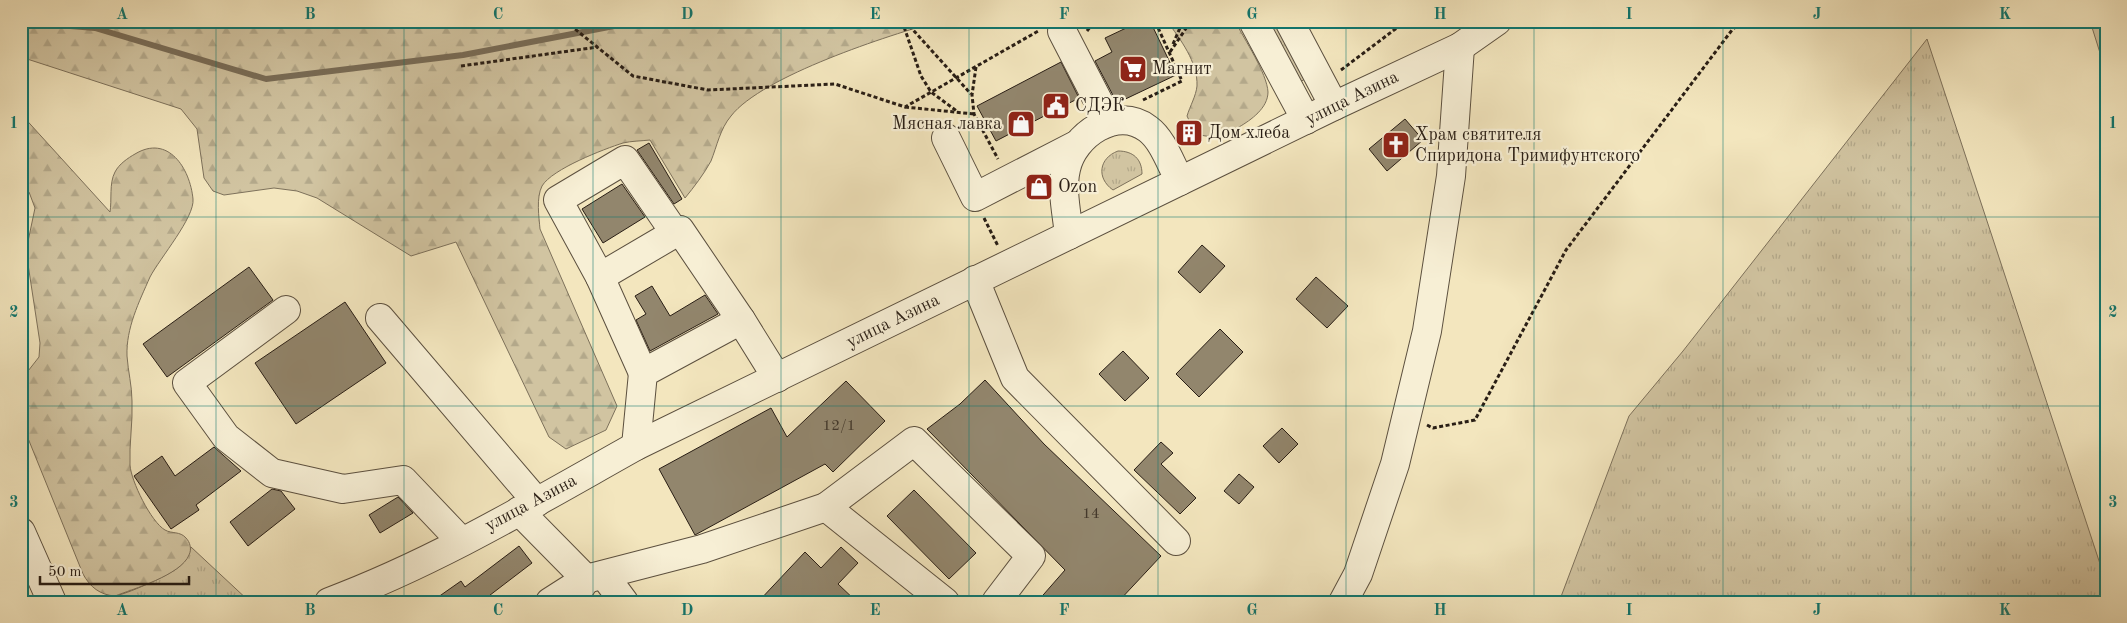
<svg xmlns="http://www.w3.org/2000/svg" width="2127" height="623" font-family="'Old Standard TT',serif">
<defs>
<pattern id="grass-tufts" width="24" height="20" patternUnits="userSpaceOnUse" patternTransform="scale(1.25)"><rect width="24" height="20" fill="#d1c4a1"/><path d="M3 7l-1-3M5 7V3M7 7l1-3M15 17l-1-3M17 17v-4M19 17l1-3" fill="none" stroke="#b3a88a"/></pattern>
<pattern id="forest-firs" width="22" height="20" patternUnits="userSpaceOnUse" patternTransform="scale(1.25)"><rect width="22" height="20" fill="#d1c4a1"/><path d="M5 1l3.5 6h-7zM16 11l3.5 6h-7z" fill="#b3a88a"/></pattern>
</defs>
<rect width="100%" height="100%" fill="#f3e6be"/>
<filter id="stains"><feTurbulence type="fractalNoise" baseFrequency=".004" numOctaves="4"/><feColorMatrix values="0 0 0 0 .2 0 0 0 0 .09 0 0 0 0 .02 0 0 0 .5 -.17"/></filter>
<radialGradient id="worn" r=".72"><stop offset=".6" stop-color="#630" stop-opacity="0"/><stop offset="1" stop-color="#630" stop-opacity=".3"/></radialGradient>
<g fill="url(#grass-tufts)" stroke="#7d715b">
<polygon points="1267,21 1281,21 1310,76 1300,82"/>
<polygon points="2090,21 2106,21 2106,72"/>
<polygon points="1927,39 2106,582 2106,602 1559,602 1629,416 1683,351"/>
<path d="M1118,151C1133,151 1142,159 1142,174L1113,190C1096,178 1099,158 1118,151Z"/>
<path d="M191,547L250,602H96C104,597 106,597 114,596C125,595 167,576 176,569C184,564 189,556 191,547Z"/>
</g>
<g fill="url(#forest-firs)" stroke="#7d715b">
<path d="M21,21H940C889,35 762,76 731,116C720,129 717,146 711,161C704,174 694,187 685,198L650,140C641,141 631,141 623,143C604,149 552,169 542,186C536,198 539,217 540,229L617,406L606,430L566,449L549,437L456,242L411,256L317,198L297,191L274,188L224,195L213,191L204,178L197,129L181,109L21,57Z"/>
<path d="M1167,21H1235C1244,39 1267,73 1268,92C1268,108 1251,120 1239,127C1223,135 1212,140 1195,133L1187,116C1190,106 1196,96 1197,86C1198,62 1180,39 1167,21Z"/>
<path d="M21,114L110,212C112,200 109,183 115,172C119,164 128,158 135,154C168,134 190,168 193,199C195,217 160,258 150,277C139,302 126,328 127,356C128,371 132,386 132,401C133,422 129,444 130,465C131,481 151,522 165,530C172,534 180,531 186,538C190,542 192,549 189,555C181,575 133,589 115,596C100,595 90,587 83,574L21,421V380L39,357L40,343L26,251L35,208L29,192L21,184Z"/>
</g>
<g fill="none" stroke-linecap="round" stroke-linejoin="round">
<polyline stroke="#796d58" stroke-width="6" points="21,22 95,28 266,79 463,55 640,21"/>
</g>
<g fill="#92866d" stroke="#291e15">
<polygon points="1141,21 1150,21 1176,75 1117,103 1095,61 1112,52 1105,38"/>
<polygon points="1061,62 1079,98 996,141 977,106"/>
<polygon points="1405,119 1423,140 1387,171 1369,149"/>
<polygon points="649,143 682,199 674,204 637,150"/>
<polygon points="622,184 645,217 603,243 582,209"/>
<polygon points="1202,245 1225,266 1200,293 1178,272"/>
<polygon points="249,267 273,300 167,377 143,344"/>
<polygon points="1316,277 1348,306 1327,328 1296,299"/>
<polygon points="652,286 670,316 705,295 718,314 650,351 636,320 646,314 635,296"/>
<polygon points="345,302 386,363 296,424 255,363"/>
<polygon points="1220,329 1243,352 1199,397 1176,374"/>
<polygon points="1123,351 1149,378 1125,401 1099,374"/>
<polygon points="985,380 1044,444 1161,556 1118,602 1037,602 1065,570 927,429 960,404"/>
<polygon points="846,381 885,421 833,472 825,464 695,535 659,469 771,408 787,437"/>
<polygon points="1282,428 1298,444 1279,463 1263,446"/>
<polygon points="1161,442 1173,453 1161,464 1196,498 1180,514 1134,470"/>
<polygon points="214,447 241,471 196,505 199,510 171,529 134,476 162,456 175,476"/>
<polygon points="1239,474 1254,487 1239,504 1224,491"/>
<polygon points="272,489 281,491 295,509 248,546 230,522"/>
<polygon points="914,490 976,553 949,579 887,516"/>
<polygon points="398,497 413,513 380,533 369,515"/>
<polygon points="519,546 532,563 481,602 431,602 461,581 465,587"/>
<polygon points="841,547 858,563 838,584 857,602 758,602 805,552 821,568"/>
</g>
<g fill="none" stroke-linecap="round" stroke-linejoin="round">
<defs>
<g id="minor">
<polyline points="1253,21 1306,120"/>
<polyline points="1289,21 1334,106"/>
<polyline points="1062,31 1109,122"/>
<polyline points="946,138 975,197 1076,145"/>
<path d="M1069,235C1067,214 1061,190 1066,169C1073,135 1117,105 1148,129C1163,140 1171,165 1180,181"/>
<polyline points="600,277 558,200 625,160 675,233"/>
<polyline points="975,280 1015,378 1176,541"/>
<polyline points="286,310 187,383 226,437 272,473 343,489 403,480 461,541"/>
<polyline points="380,318 537,502"/>
<polyline points="643,373 600,277 680,230 741,320"/>
<polyline points="636,446 643,373 741,320 777,378"/>
<polyline points="826,507 945,602"/>
<polyline points="519,511 586,579 576,594"/>
<polyline points="21,532 52,602"/>
<polyline points="604,575 624,602"/>
<path d="M329,602C436,562 536,502 636,446L1334,106L1460,47L1497,21"/>
<polyline points="550,602 586,579 702,549 826,507 914,441 1031,556 996,602"/>
<polyline points="1343,602 1358,574 1395,464 1427,331 1451,176 1460,47"/>
</g>
</defs>
<use href="#minor" stroke="#5c503f" stroke-width="30"/>
<g stroke="#291e15" stroke-width="3" stroke-dasharray="4 2.5" stroke-linecap="butt">
<polyline points="565,21 633,76 708,90 835,84 905,107 1040,30"/>
<polyline points="902,21 921,76 931,92 958,112"/>
<polyline points="905,21 971,94"/>
<polyline points="1087,31 1095,21"/>
<polyline points="1173,44 1183,21"/>
<polyline points="1170,52 1191,21"/>
<polyline points="461,66 598,47"/>
<polyline points="976,67 972,95 974,114 998,159"/>
<polyline points="1341,70 1406,21"/>
<polyline points="1143,100 1182,81 1155,21"/>
<polyline points="905,107 974,114"/>
<polyline points="984,218 998,246"/>
<polyline points="1427,425 1433,428 1475,420 1566,250 1732,30 1742,21"/>
</g>
<use href="#minor" stroke="#f7efd5" stroke-width="28"/>
</g>
<path fill="none" stroke="#0f766e" stroke-width="1" stroke-opacity="0.55" d="M216,21V602M404,21V602M593,21V602M781,21V602M969,21V602M1158,21V602M1346,21V602M1534,21V602M1723,21V602M1911,21V602M21,217H2106M21,406H2106"/>
<defs>
<symbol id="supermarket-square" viewBox="-11 -11 22 22"><rect x="-9" y="-9" width="18" height="18" rx="4" fill="#8f2418" stroke="#f7efd5"/><path d="M-6-5.5h2.5l.6 2H6L4.5 2H-2.5L-4.4-4H-6ZM-1.5 3.2a1.3 1.3 0 1 0 .1 0ZM3 3.2a1.3 1.3 0 1 0 .1 0Z" fill="#fff"/></symbol>
<symbol id="civic-square" viewBox="-11 -11 22 22"><rect x="-9" y="-9" width="18" height="18" rx="4" fill="#8f2418" stroke="#f7efd5"/><path d="M-.6-6.5H3V-4.5H.6V-3L4-1V1h2V6H-6V1h2V-1L-.6-3ZM-1.2 2.5V6h2.4V2.5Z" fill="#fff"/></symbol>
<symbol id="shop-square" viewBox="-11 -11 22 22"><rect x="-9" y="-9" width="18" height="18" rx="4" fill="#8f2418" stroke="#f7efd5"/><path d="M-5-2.5h2.3a2.7 3.5 0 0 1 5.4 0H5L5.5 6h-11ZM-1.5-2.5h3a1.5 2.3 0 0 0-3 0Z" fill="#fff"/></symbol>
<symbol id="building-square" viewBox="-11 -11 22 22"><rect x="-9" y="-9" width="18" height="18" rx="4" fill="#8f2418" stroke="#f7efd5"/><path d="M-4-6H4V6H1V3H-1V6H-4ZM-2.5-4.3h1.7v1.8h-1.7ZM.8-4.3h1.7v1.8H.8ZM-2.5-1h1.7V.8h-1.7ZM.8-1h1.7V.8H.8Z" fill="#fff"/></symbol>
<symbol id="church-square" viewBox="-11 -11 22 22"><rect x="-9" y="-9" width="18" height="18" rx="4" fill="#8f2418" stroke="#f7efd5"/><path d="M-1.2-6h2.4v3.5h3.3v2.4h-3.3V6h-2.4V-.1h-3.3v-2.4h3.3Z" fill="#fff"/></symbol>
</defs>
<g fill-rule="evenodd">
<use href="#supermarket-square" x="1117" y="53" width="32" height="32"/>
<use href="#civic-square" x="1040" y="90" width="32" height="32"/>
<use href="#shop-square" x="1005" y="108" width="32" height="32"/>
<use href="#building-square" x="1173" y="117" width="32" height="32"/>
<use href="#church-square" x="1380" y="129" width="32" height="32"/>
<use href="#shop-square" x="1023" y="171" width="32" height="32"/>
</g>
<g text-anchor="middle" dominant-baseline="central" stroke-width="4.5" stroke-linejoin="round" paint-order="stroke">
<g font-size="15" fill="#43382b">
<text x="839" y="426">12/1</text>
<text x="1091" y="514">14</text>
</g>
<g font-size="18" fill="#291e15" stroke="#f7efd5" text-anchor="start">
<text x="1152" y="69">Магнит</text>
<text x="1075" y="106">СДЭК</text>
<text x="1002" y="124" text-anchor="end">Мясная лавка</text>
<text x="1208" y="133">Дом хлеба</text>
<text x="1415" y="135">Храм святителя<tspan x="1415" dy="21">Спиридона Тримифунтского</tspan></text>
<text x="1058" y="187">Ozon</text>
</g>
<g font-size="18" fill="#291e15" stroke="#f7efd5">
<text transform="translate(1352 98) rotate(-26)">улица Азина</text>
<text transform="translate(893 321) rotate(-26)">улица Азина</text>
<text transform="translate(531 503) rotate(-28)">улица Азина</text>
</g>
</g>
<rect width="2127" height="623" fill="none" stroke="#f3e6be" stroke-width="55"/>
<path d="M40 576v8h149v-8" fill="none" stroke="#291e15" stroke-width="2.5"/>
<text x="48" y="576" font-size="15" fill="#291e15" stroke="#f7efd5" stroke-width="4" paint-order="stroke">50 m</text>
<rect x="28" y="28" width="2072" height="568" fill="none" stroke="#0f766e" stroke-width="2"/>
<g font-size="16" text-anchor="middle" font-weight="bold" fill="#0f766e">
<text x="122" y="19">A</text>
<text x="310" y="19">B</text>
<text x="498" y="19">C</text>
<text x="687" y="19">D</text>
<text x="875" y="19">E</text>
<text x="1064" y="19">F</text>
<text x="1252" y="19">G</text>
<text x="1440" y="19">H</text>
<text x="1629" y="19">I</text>
<text x="1817" y="19">J</text>
<text x="2005" y="19">K</text>
<text x="14" y="128">1</text>
<text x="2113" y="128">1</text>
<text x="14" y="317">2</text>
<text x="2113" y="317">2</text>
<text x="14" y="507">3</text>
<text x="2113" y="507">3</text>
<text x="122" y="615">A</text>
<text x="310" y="615">B</text>
<text x="498" y="615">C</text>
<text x="687" y="615">D</text>
<text x="875" y="615">E</text>
<text x="1064" y="615">F</text>
<text x="1252" y="615">G</text>
<text x="1440" y="615">H</text>
<text x="1629" y="615">I</text>
<text x="1817" y="615">J</text>
<text x="2005" y="615">K</text>
</g>
<rect width="100%" height="100%" filter="url(#stains)"/>
<rect width="100%" height="100%" fill="url(#worn)"/>
</svg>
